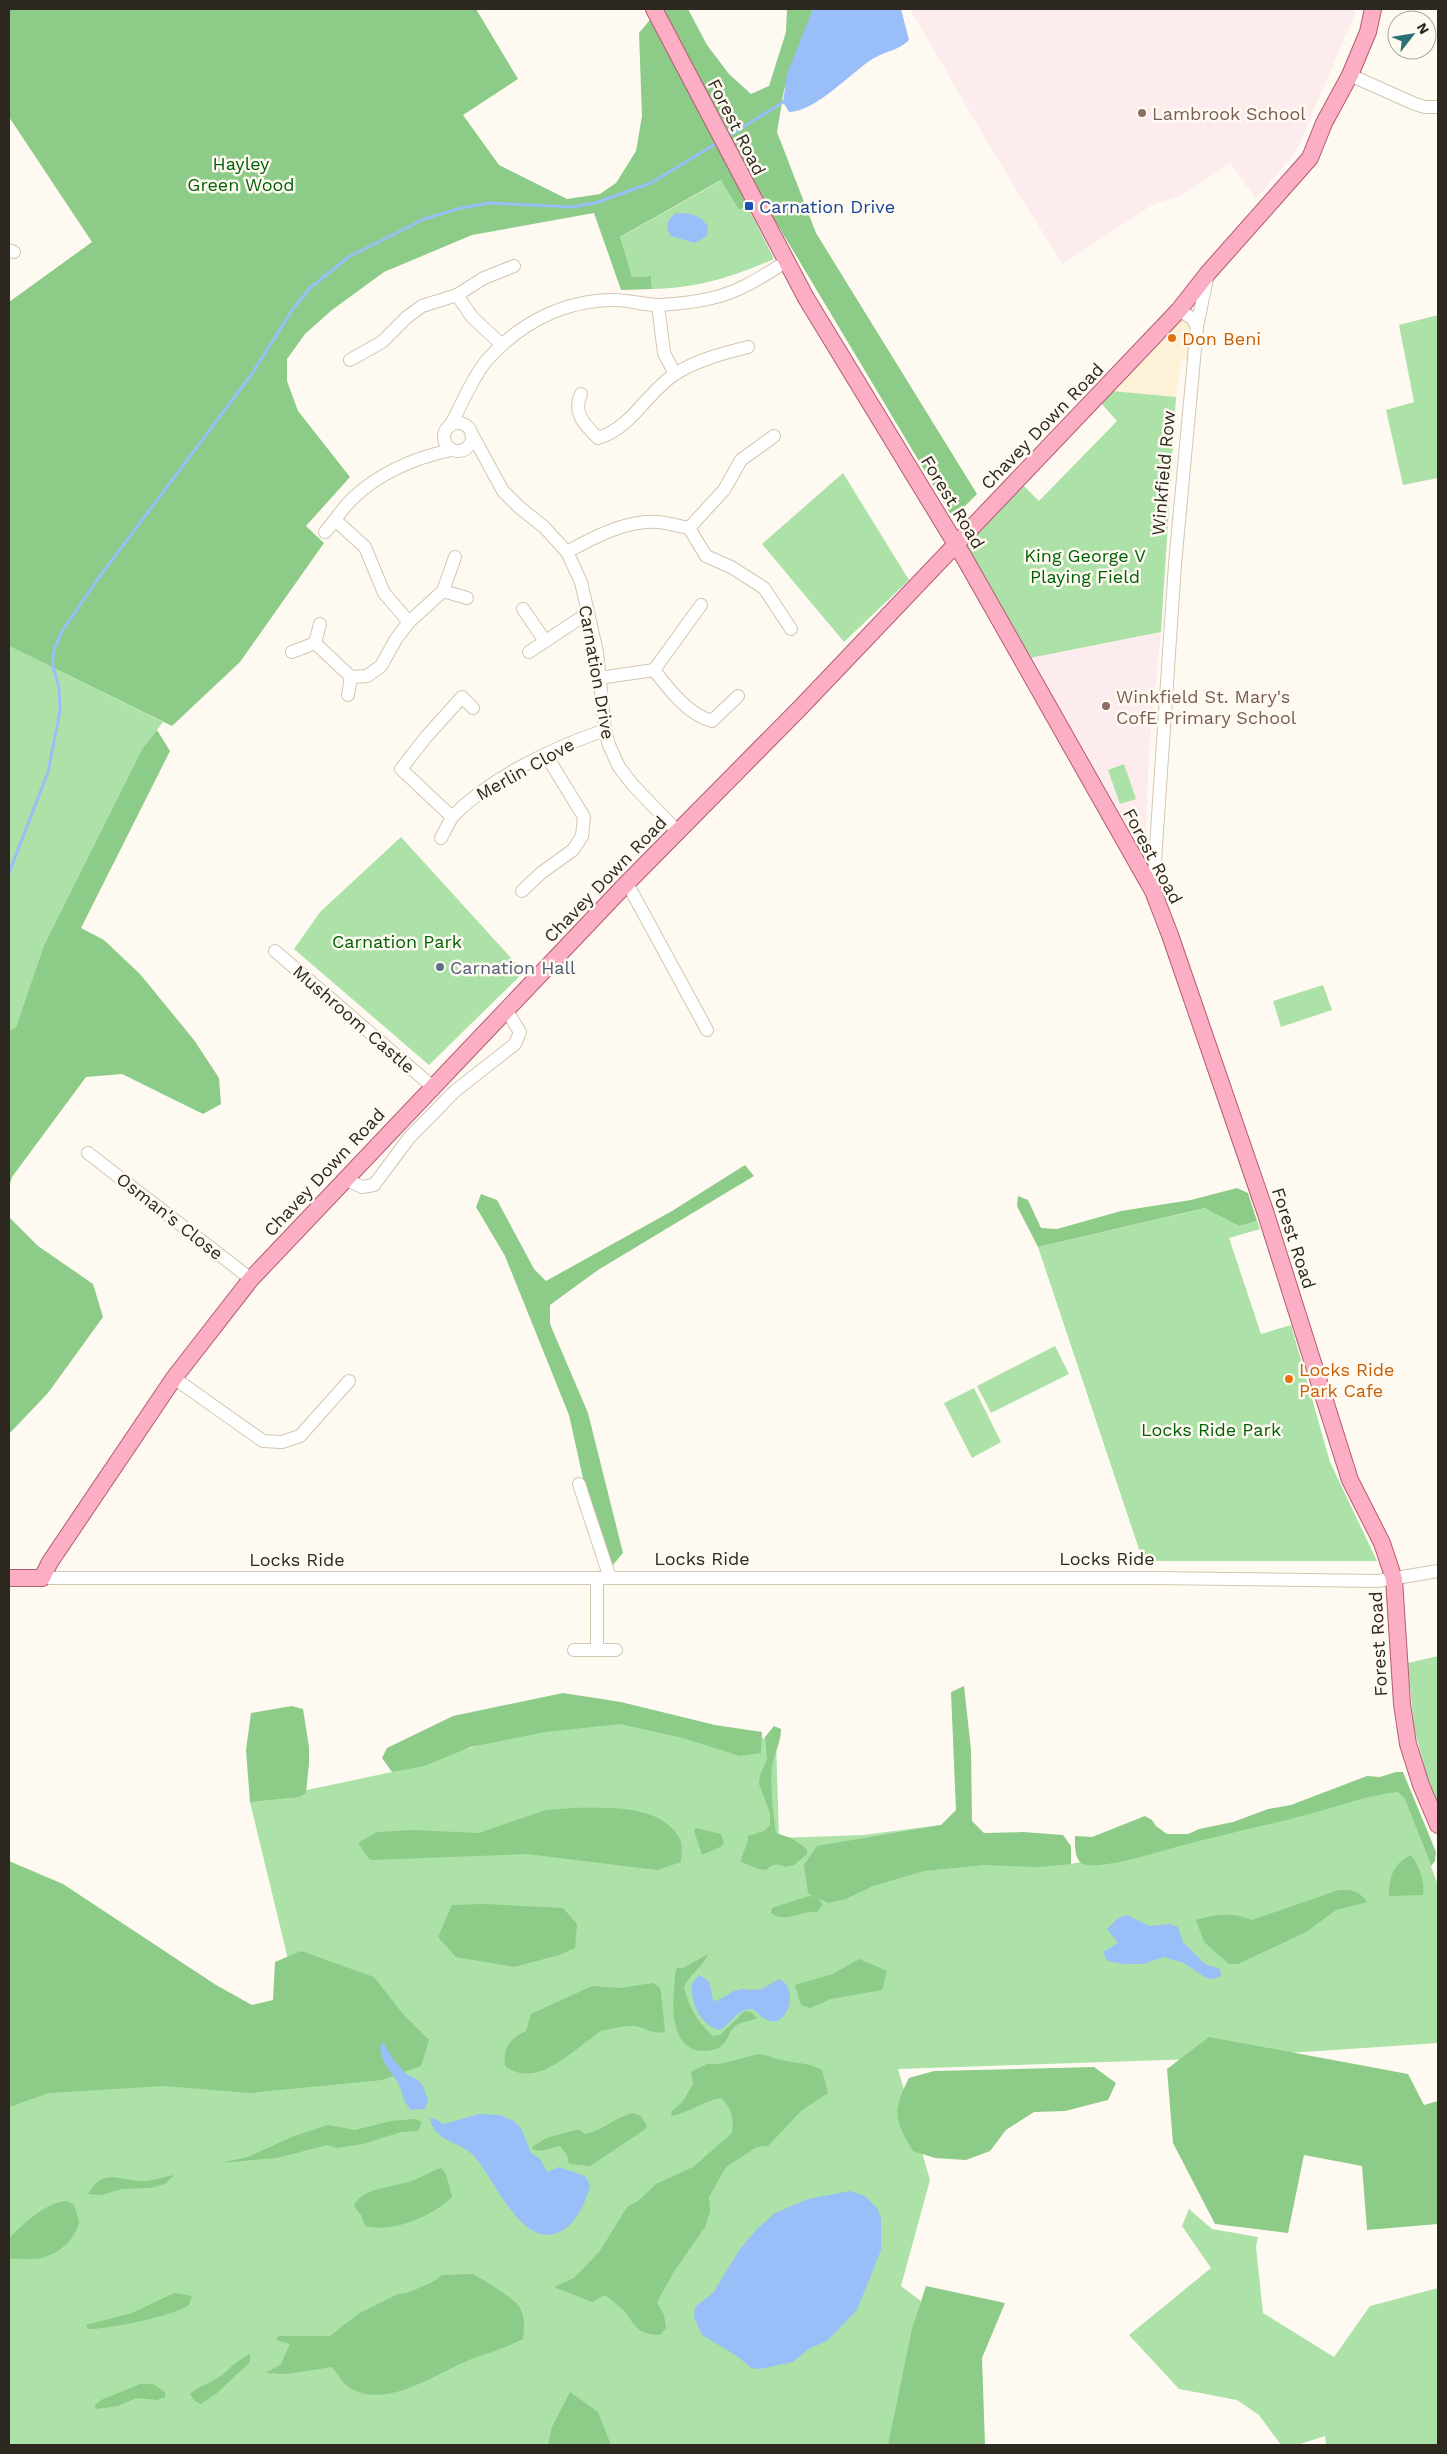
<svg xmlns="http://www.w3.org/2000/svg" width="1447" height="2454" font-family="'Work Sans',sans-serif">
<rect width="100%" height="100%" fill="#fffaf1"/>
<polygon fill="#fdf1d8" points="1179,318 1187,320 1190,326 1189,360 1181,361 1176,397 1112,391"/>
<g fill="#fdecee">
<polygon points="910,9 1357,9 1296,152 1256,199 1230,163 1182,195 1154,204 1062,264 989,145"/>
<polygon points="1161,632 1149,753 1145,854 1030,658"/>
</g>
<g fill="#ace2a8">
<path d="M722,180L739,210L747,205L774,259C732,277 698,288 652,289L651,276L632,277L619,238Z"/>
<polygon points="1438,315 1438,478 1403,485 1386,410 1414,402 1399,325"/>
<polygon points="1112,391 1176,397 1161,632 1030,658 964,544 1021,483 1039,501 1117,421 1100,402"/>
<polygon points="843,473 909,580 844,642 762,544"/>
<polygon points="9,646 163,722 142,749 44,945 16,1027 9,1031"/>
<polygon points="1124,764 1136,799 1120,804 1108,770"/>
<polygon points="401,837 524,972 429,1065 294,949 320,912"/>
<polygon points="1323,985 1332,1010 1281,1027 1273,1001"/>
<polygon points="1206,1208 1239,1226 1257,1221 1260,1229 1229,1238 1261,1334 1291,1325 1330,1462 1377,1561 1143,1561 1038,1247"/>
<polygon points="1055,1346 1069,1374 991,1413 977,1386"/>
<polygon points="974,1388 1001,1442 972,1458 944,1403"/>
<polygon points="1438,1656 1438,1802 1434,1803 1414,1728 1408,1663"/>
<polygon points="587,1712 776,1740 779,1838 863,1835 941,1825 984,1833 1071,1864 1218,1832 1399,1782 1438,1885 1438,2043 1197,2059 898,2069 930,2180 901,2286 921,2301 889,2445 9,2445 9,2085 299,2005 250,1802 392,1772"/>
<polygon points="1189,2209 1212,2229 1258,2237 1256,2247 1263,2313 1334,2357 1370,2306 1438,2288 1438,2445 1326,2445 1325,2436 1297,2445 1281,2445 1259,2415 1237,2400 1179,2389 1129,2335 1211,2268 1182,2226"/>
</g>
<g fill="#8ccb88">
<polygon points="9,9 476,9 518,79 463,115 499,165 567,199 600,194 616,183 636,151 642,116 639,33 659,9 688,9 707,45 729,74 751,94 769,86 786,32 787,9 813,9 784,90 777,132 816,233 977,494 953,518 761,197 739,210 721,180 620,237 632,277 651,276 652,289 621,290 594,213 472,235 384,272 332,310 305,334 287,359 287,381 298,411 350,477 306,526 324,543 240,662 172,726 9,646 9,302 92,242 9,117"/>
<polygon points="157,730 170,751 81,928 104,940 140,974 194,1040 219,1078 221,1104 203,1114 122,1074 86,1077 12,1177 9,1187 9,1031 16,1027 44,945 142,749"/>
<polygon points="745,1165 754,1176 598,1270 550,1305 550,1324 588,1413 623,1553 612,1566 600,1555 569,1415 505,1256 476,1207 481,1194 497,1200 534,1269 546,1281 672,1211"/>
<polygon points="1237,1188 1248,1193 1257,1221 1239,1226 1205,1208 1038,1247 1017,1206 1018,1196 1028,1200 1041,1228 1057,1229 1121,1211 1191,1200"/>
<polygon points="9,1217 38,1246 93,1284 103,1317 48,1393 9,1434"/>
<path d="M964,1686L971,1750L972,1821L984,1833L1023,1832L1063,1835L1071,1846V1864L1038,1867L984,1865L924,1871L873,1886L846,1899L828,1903L818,1898L823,1905L817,1912C803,1910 785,1924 771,1913L772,1908L809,1896L814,1897L808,1893L804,1865L817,1846L941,1825L956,1810L951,1692Z"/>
<polygon points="563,1693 621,1702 715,1725 762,1732 761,1753 740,1756 683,1738 620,1724 545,1732 471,1747 424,1766 392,1772 382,1758 387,1748 453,1716"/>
<polygon points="292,1706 303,1709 309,1747 309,1764 306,1793 299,1797 250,1802 246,1750 251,1713"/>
<path d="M774,1726L781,1729C781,1743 774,1753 772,1767C770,1789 773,1812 776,1833L791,1838L807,1849V1854L794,1865L785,1867C777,1863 773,1864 766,1870L759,1869L741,1862C742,1852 748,1846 748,1836L764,1831L770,1825V1813L759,1784L760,1775L767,1759L765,1737Z"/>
<path d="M1396,1772H1403L1436,1852L1435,1861L1431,1866L1405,1799L1398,1792C1366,1795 1337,1807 1306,1815C1260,1827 1214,1836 1169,1849C1150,1854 1100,1870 1083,1864C1074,1860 1075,1844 1075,1836L1092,1837L1145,1816L1152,1820L1156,1826L1167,1834H1188L1199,1829L1233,1822L1268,1809L1291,1805L1367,1776L1380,1777Z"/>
<path d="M574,1808C608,1808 661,1804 680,1839C683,1845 681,1856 681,1862L657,1870L527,1854L370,1860L358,1843L377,1832L413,1830L479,1833L546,1810Z"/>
<polygon points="696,1828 721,1834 724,1842 722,1846 702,1855 694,1831"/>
<path d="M1411,1855C1419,1866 1425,1881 1423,1895L1389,1896C1389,1877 1393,1864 1411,1855Z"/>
<polygon points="9,1861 63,1884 216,1985 252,2005 273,2000 275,1962 301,1951 374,1977 403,2014 429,2040 421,2066 382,2080 250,2093 164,2086 49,2093 9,2107"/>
<path d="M1339,1890C1353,1890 1359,1891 1367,1902L1336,1910L1306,1932L1238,1964H1229L1204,1942L1196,1920C1216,1914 1232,1912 1252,1920Z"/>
<polygon points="484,1904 563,1908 577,1924 575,1948 559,1955 514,1967 456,1957 438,1937 452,1905"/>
<path d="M708,1954C703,1967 690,1974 684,1987C688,2006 698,2023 713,2036L720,2035L745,2011L751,2012L757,2018C750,2022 742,2021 735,2026C727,2033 728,2045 716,2049C676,2060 671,2020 674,1990C675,1982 674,1975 677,1968H683Z"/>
<polygon points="859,1959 887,1971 882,1990 831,1999 810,2008 801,2005 795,1985 833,1974"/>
<path d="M653,1983L660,1988L661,1992L665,2032C654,2034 649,2030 639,2027C629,2024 611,2029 601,2031C596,2033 593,2038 589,2040C565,2057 534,2088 505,2066C503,2048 509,2039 526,2031L531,2014L592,1986L619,1988Z"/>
<polygon points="1209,2037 1408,2074 1424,2105 1438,2101 1438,2224 1367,2230 1362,2166 1304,2155 1288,2233 1215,2224 1173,2143 1167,2069"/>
<path d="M758,2054C768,2055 777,2060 786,2061C801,2064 809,2063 822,2070L828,2093L802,2110L768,2146L757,2147L726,2167L709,2197L710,2212L705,2227L675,2270L657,2302L664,2315L666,2328L660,2335C639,2334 637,2329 626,2313C620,2306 612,2301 605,2295L592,2302L554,2287L574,2278L600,2251L627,2207L638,2201L656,2184L693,2167L732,2133C734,2118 732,2109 721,2098C703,2101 689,2113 671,2116L672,2111L683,2101L693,2084L691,2072L707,2064H720Z"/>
<path d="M1094,2067L1116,2083L1108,2100L1065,2111L1034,2112L1006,2130L990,2151L966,2160L935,2158L913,2151C894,2120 892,2111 909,2078L934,2071Z"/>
<path d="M633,2113L641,2116L647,2126L644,2130L590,2166L569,2164L567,2155L560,2146C549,2148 542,2154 531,2148L546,2138L576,2130H580L584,2134C601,2132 615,2117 633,2113Z"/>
<polygon points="415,2119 422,2122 418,2131 401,2132 363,2144 337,2148 327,2145 277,2158 220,2163 248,2157 294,2136 328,2125 355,2130 391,2121"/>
<path d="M441,2168L446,2174L452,2197C432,2217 392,2233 365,2226L361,2215L354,2206C361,2188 394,2187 412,2181C422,2177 431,2171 441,2168Z"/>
<path d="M174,2175L165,2184L150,2188L122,2189L101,2195L88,2194C103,2169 116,2179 139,2181C150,2182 163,2177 174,2175Z"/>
<path d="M67,2201L74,2205L79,2221C76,2240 58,2254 41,2258C31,2260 19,2258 9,2259V2238C25,2223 44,2203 67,2201Z"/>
<path d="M473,2274C483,2279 511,2297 518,2305C526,2315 524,2328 523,2339C505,2348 487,2353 469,2360C437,2373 392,2406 356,2391C345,2387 339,2376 332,2367L286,2374L266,2373L281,2364L290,2344L276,2340L279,2336H330L358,2314L398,2294L407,2293L431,2283L442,2275Z"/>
<polygon points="926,2286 1005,2303 982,2358 985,2445 888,2445 912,2329"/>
<path d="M174,2293L192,2296L189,2305C170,2317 110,2329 88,2329L86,2325L132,2313Z"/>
<path d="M250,2354V2362L217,2393L201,2404L195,2401L190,2394C199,2386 208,2384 218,2378C229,2370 237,2360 250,2354Z"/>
<polygon points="140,2384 153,2384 165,2392 165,2397 157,2400 136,2398 118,2406 97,2409 94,2406 101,2400"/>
<polygon points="570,2392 598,2412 611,2445 548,2445 552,2427"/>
</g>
<g fill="#9abef7">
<path d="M813,9H901L909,40C900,50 886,51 874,58C850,73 817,111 789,112L783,102L787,74Z"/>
<path d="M676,213C690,213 700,214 708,227L707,236L695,243L671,236C664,227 667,220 676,213Z"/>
<polygon points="1127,1915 1149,1926 1170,1924 1178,1927 1183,1942 1205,1964 1220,1969 1221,1976 1213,1979 1206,1978 1184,1963 1164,1957 1143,1964 1124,1964 1107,1961 1103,1952 1118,1943 1107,1929 1118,1918"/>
<path d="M699,1975L709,1981L713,2000L717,2001L734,1991L742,1989L752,1990L762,1989L779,1979C801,1988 787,2032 765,2019C761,2017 757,2012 753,2009C736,2009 732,2023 720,2030C700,2026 690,2002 692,1983Z"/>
<path d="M383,2042L393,2059L406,2074L418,2080L423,2086L428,2100L425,2109L411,2110C403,2102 403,2094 399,2085C394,2074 373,2054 383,2042Z"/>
<path d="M479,2114L500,2115L514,2121L522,2130L531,2153L540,2159L547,2172L559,2167L585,2176L590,2185C587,2200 577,2222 563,2230C522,2255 494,2175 472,2154C458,2141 434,2141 430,2119L433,2118L444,2124Z"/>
<polygon points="850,2191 865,2196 877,2208 881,2218 881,2250 857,2310 827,2341 810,2348 793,2362 759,2369 751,2368 737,2356 702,2335 694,2317 695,2307 713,2293 740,2249 757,2229 775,2213 808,2199"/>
</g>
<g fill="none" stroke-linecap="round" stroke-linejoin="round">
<g stroke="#9abef7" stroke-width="3">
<polyline points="727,137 785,101"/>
<polyline points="9,873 48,772 60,711 59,688 52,663 55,647 63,630 97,580 251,375 293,309 310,288 350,256 424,219 461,208 490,203 572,207 595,203 651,183 717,143"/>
</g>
<defs>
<g id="minor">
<polyline points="1350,75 1415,104 1425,107 1438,107"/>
<polyline points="9,250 14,252"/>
<polyline points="457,295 484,278 514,266"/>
<polyline points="658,305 664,353 675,374"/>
<polyline points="1197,327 1208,273"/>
<polyline points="350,360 382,342 407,317 422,306 457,295 472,317 502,345"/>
<path d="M581,394C572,413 585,425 598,438C632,428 647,392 675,374C697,360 724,353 748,347"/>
<circle cx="458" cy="437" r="14"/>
<path d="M450,426C461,406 473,376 487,360C520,323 564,300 614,300C629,300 644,305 659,305C676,304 696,302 712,298C740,292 763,276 787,261"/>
<polyline points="473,436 503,491 519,507 544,527 567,552 581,582 597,652 605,730 609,745 619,767 633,785 678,832"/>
<polyline points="335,520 365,547 384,593 409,622"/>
<polyline points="689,528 724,490 741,460 774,436"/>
<path d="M325,532C334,522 342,509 352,499C379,473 414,458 451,450"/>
<path d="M567,552C594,537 626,520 658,522C668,523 679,526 689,528L706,556L731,567L764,588L791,629"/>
<polyline points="455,557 443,591 467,598"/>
<path d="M701,605L654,670C669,689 687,714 712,721L738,696"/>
<polyline points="523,609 545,641"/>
<polyline points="315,643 351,677"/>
<polyline points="292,652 315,643 320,624"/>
<polyline points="529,652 588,613"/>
<polyline points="599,678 654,670"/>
<polyline points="348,695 351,677 367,676 381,666 396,639 409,622 443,591"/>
<path d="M473,708L462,697L426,737L401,769L452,817C491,777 553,748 605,730"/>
<polyline points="441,838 452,817"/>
<polyline points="627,883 707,1030"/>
<polyline points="522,891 541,873 573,850 582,836 584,817 546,755"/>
<polyline points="1153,891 1175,564 1197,327 1193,319 1179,310"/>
<polyline points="275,951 433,1087"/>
<polyline points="88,1153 251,1279"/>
<polyline points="345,1179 362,1187 374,1185 409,1138 455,1091 515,1044 520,1032 507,1011"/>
<polyline points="174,1378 263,1441 282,1442 300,1436 349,1381"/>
<polyline points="579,1484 610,1578"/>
<polyline points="42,1578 1154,1578 1378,1581 1438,1571"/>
<polyline points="597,1649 597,1578"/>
<polyline points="574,1650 616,1650"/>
</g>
<g id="major">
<polyline points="654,9 806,298 965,559 1153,891 1170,935 1266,1214 1350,1480 1382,1543 1394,1579 1402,1704 1408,1744 1421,1785 1438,1825"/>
<polyline points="9,1578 42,1578 50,1562 174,1378 251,1279 627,883 801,707 1179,310 1208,273 1310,158 1324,123 1350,75 1368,32 1373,9"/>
</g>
</defs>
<use href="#minor" stroke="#d2c7b0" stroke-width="14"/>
<use href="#major" stroke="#b25c70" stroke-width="18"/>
<use href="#minor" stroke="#fff" stroke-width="12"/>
<use href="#major" stroke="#fbaec4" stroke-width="16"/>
</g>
<g fill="#8d6e63" stroke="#fffaf1" stroke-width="2">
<circle cx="1142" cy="113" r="5"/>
<circle cx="1106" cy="706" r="5"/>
</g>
<rect fill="#1a4fb4" stroke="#fffaf1" stroke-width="2" x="744" y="201" width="10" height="10" rx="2.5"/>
<g fill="#e8710a" stroke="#fffaf1" stroke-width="2">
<circle cx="1172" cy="338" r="5"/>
<circle cx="1289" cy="1379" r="5"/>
</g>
<circle fill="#5c6f8a" stroke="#fffaf1" stroke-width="2" cx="440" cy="967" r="5"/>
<g text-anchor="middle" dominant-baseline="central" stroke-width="5" stroke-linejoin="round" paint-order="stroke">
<g font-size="18" fill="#785e54" stroke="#fffaf1" text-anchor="start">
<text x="1152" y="113">Lambrook School</text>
<text x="1116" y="696">Winkfield St. Mary's<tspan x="1116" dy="21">CofE Primary School</tspan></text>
</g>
<g font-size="18" fill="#2d281f" stroke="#fffaf1">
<text transform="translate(737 127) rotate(63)">Forest Road</text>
<text transform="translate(1042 426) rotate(-46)">Chavey Down Road</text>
<text transform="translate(1163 473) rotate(-85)">Winkfield Row</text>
<text transform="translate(953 502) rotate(59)">Forest Road</text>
<text transform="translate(597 672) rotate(80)">Carnation Drive</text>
<text transform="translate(525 769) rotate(-29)">Merlin Clove</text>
<text transform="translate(1153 856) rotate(62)">Forest Road</text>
<text transform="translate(605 879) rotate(-46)">Chavey Down Road</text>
<text transform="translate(354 1019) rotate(41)">Mushroom Castle</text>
<text transform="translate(324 1172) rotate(-47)">Chavey Down Road</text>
<text transform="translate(170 1216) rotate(38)">Osman's Close</text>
<text transform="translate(1294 1238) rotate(72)">Forest Road</text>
<text x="702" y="1558">Locks Ride</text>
<text x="1107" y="1558">Locks Ride</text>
<text x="297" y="1559">Locks Ride</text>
<text transform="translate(1378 1644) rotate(-93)">Forest Road</text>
</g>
<g font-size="18" fill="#006106" stroke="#fffaf1">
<text x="241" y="163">Hayley<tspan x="241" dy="21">Green Wood</tspan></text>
<text x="1085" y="555">King George V<tspan x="1085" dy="21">Playing Field</tspan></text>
<text x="397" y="941">Carnation Park</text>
<text x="1211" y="1429">Locks Ride Park</text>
</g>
<g font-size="18" fill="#164399" stroke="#fffaf1" text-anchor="start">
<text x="759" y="206">Carnation Drive</text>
</g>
<g font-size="18" fill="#c56008" stroke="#fffaf1" text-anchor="start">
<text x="1182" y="338">Don Beni</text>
<text x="1299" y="1369">Locks Ride<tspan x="1299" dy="21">Park Cafe</tspan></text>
</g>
<g font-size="18" fill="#4e5e75" stroke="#fffaf1" text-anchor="start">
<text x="450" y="967">Carnation Hall</text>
</g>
</g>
<rect width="1447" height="2454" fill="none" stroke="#2d281f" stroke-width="20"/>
<g transform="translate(1412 35) rotate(59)"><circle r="24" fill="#fffaf1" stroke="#aba69d"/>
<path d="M0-4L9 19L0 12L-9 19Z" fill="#287275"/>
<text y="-8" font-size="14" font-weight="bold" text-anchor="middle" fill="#2d281f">N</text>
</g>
</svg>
